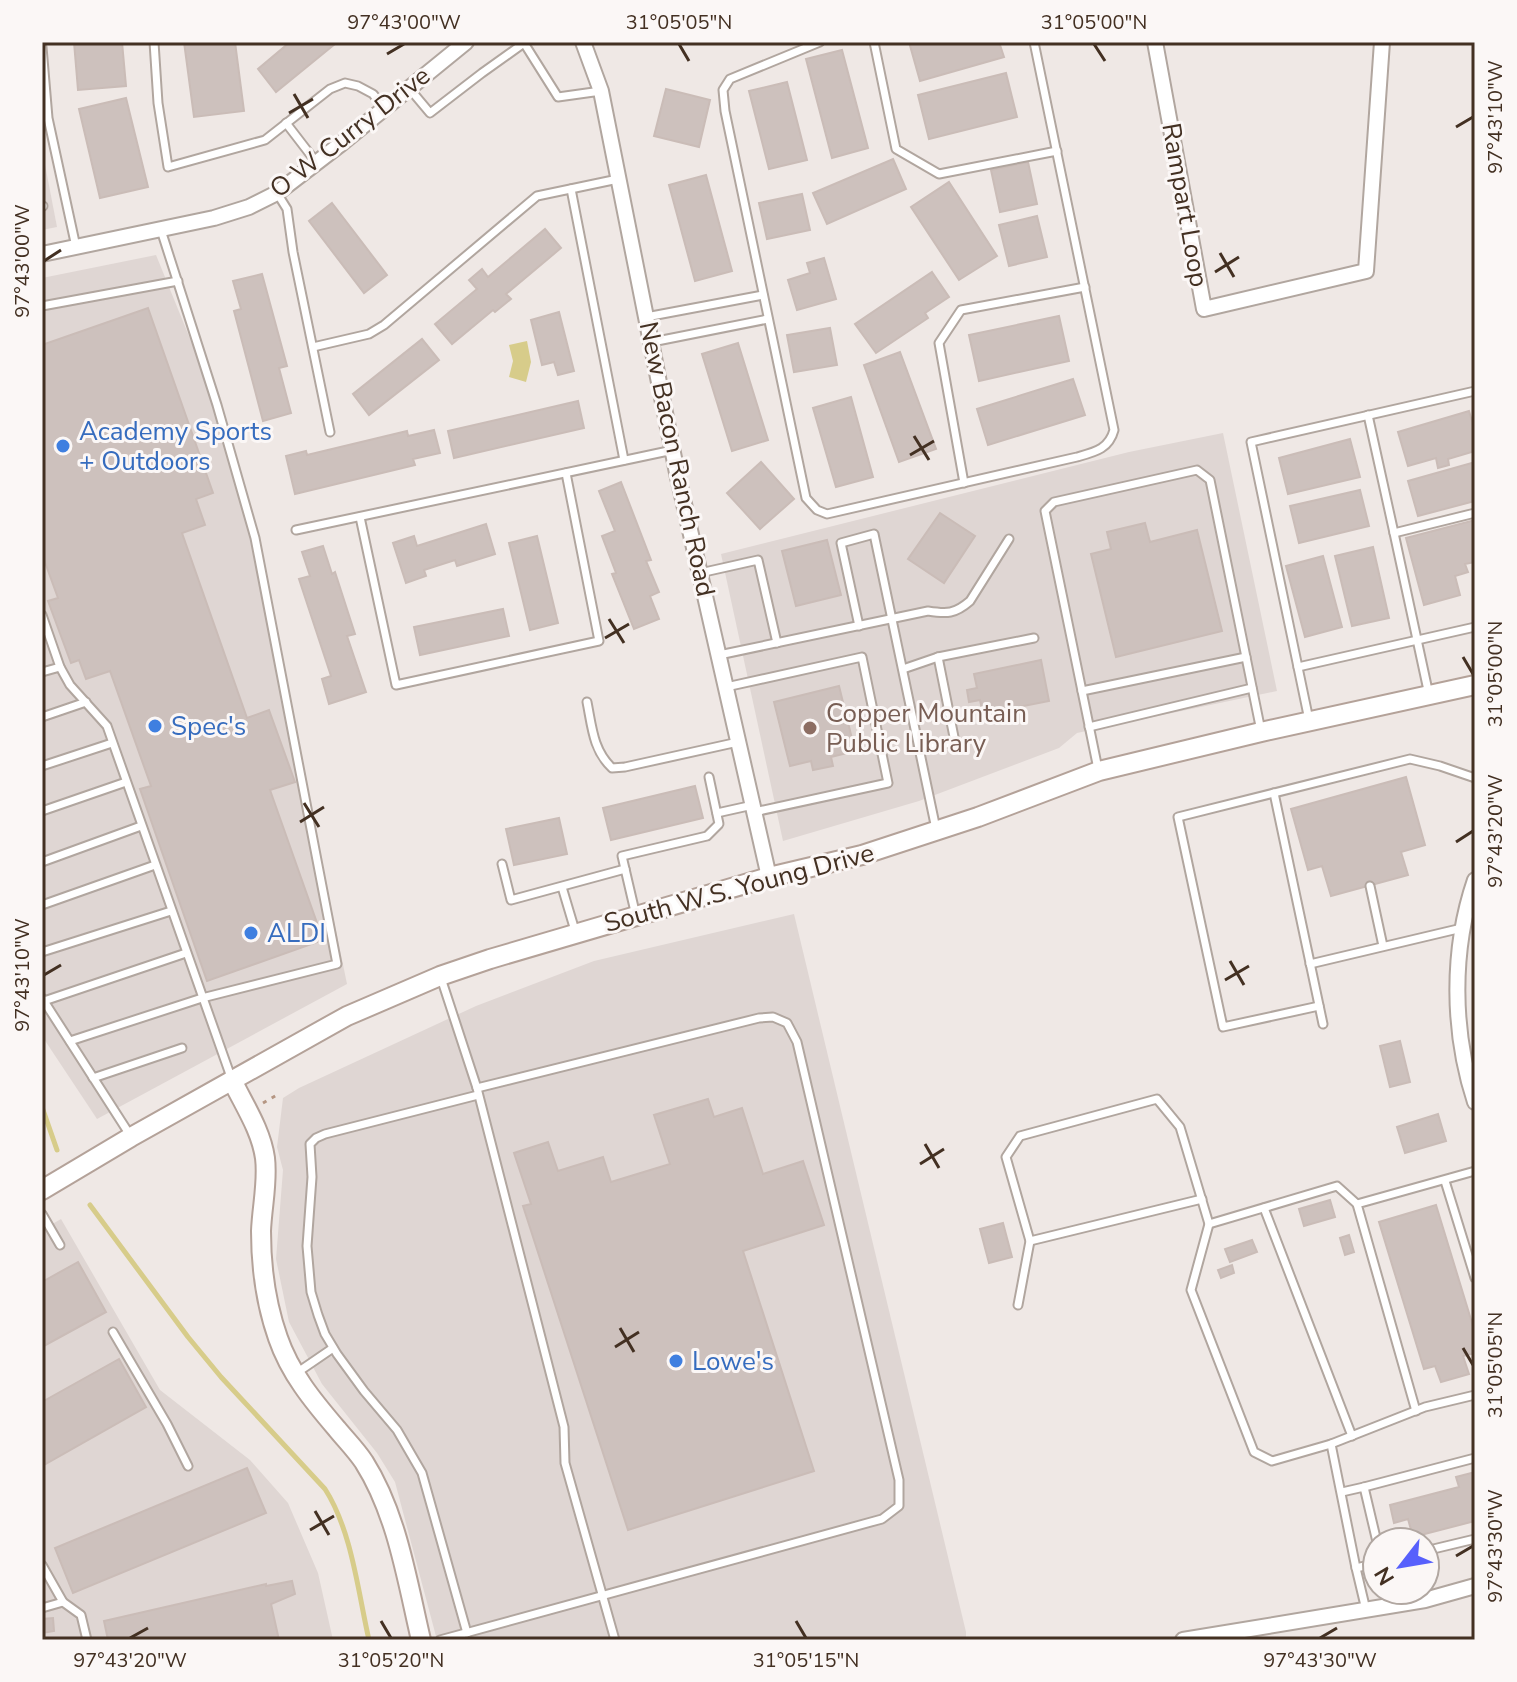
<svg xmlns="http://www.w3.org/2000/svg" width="1517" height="1682" font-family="'Nunito Sans',sans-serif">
<rect width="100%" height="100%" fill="#efe8e5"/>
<g fill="#dfd6d3">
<polygon points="42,149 57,227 42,230"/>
<polygon points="156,255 217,405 255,538 347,984 97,1119 42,1036 42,278"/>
<polygon points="1223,433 1277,691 1077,733 1059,748 919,801 783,841 721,554 1129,452"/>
<polygon points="794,914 966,1632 966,1640 437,1640 395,1482 377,1453 322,1384 289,1322 276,1259 283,1170 277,1147 283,1098 299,1088 476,1006 594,961"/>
<polygon points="61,1219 160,1390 250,1460 288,1503 318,1573 333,1640 42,1640 42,1230"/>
</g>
<polygon fill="#d7cc8a" points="527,341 531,362 526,382 509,377 513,361 509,345"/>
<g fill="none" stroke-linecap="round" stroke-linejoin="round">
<g stroke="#d7cc8a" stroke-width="5">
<polyline points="42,1107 57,1150"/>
<path d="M90,1205L188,1337L221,1377L325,1489C352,1531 358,1592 369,1640"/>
</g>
</g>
<g fill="#cdc1bd" stroke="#cabcb7" stroke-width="2">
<polygon points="74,42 122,42 126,86 78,90"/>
<polygon points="184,42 235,42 244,111 194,117"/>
<polygon points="290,42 333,42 335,44 276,92 258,69"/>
<polygon points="909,42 999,42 1004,57 920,81"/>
<polygon points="842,50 868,148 832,158 806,59"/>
<polygon points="1006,73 1017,117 929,139 918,95"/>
<polygon points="787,82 807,160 769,169 749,91"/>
<polygon points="666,89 710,100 699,147 654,136"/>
<polygon points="126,98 148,187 100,198 79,109"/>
<polygon points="893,159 906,189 827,224 813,193"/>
<polygon points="1028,162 1037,204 1000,212 991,170"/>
<polygon points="706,175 732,271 695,281 669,185"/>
<polygon points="949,182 997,256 959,280 911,207"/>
<polygon points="802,194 810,230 767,239 759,203"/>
<polygon points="332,203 387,275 364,293 309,221"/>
<polygon points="1037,216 1047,257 1009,266 999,225"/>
<polygon points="545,229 561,248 506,294 511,299 495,312 493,310 452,344 435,324 477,289 469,280 482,269 488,277"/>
<polygon points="824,258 836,299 797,310 788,280 810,273 807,263"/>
<polygon points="932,272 949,297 925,313 928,318 876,353 855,324"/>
<polygon points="262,274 287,366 279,368 291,413 263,421 234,311 241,309 233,281"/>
<polygon points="148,308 213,493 196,499 205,525 182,533 247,718 269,710 295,782 270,790 323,940 207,981 140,789 151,786 110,671 86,679 79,660 71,663 48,601 58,598 42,554 42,345"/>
<polygon points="559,312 574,371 558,375 554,362 542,365 531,320"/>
<polygon points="1059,316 1069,361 979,381 969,335"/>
<polygon points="830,328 837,365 794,372 787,335"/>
<polygon points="422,339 439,360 369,415 353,394"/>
<polygon points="738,343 768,440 732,451 702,354"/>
<polygon points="900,352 936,449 899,462 864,365"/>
<polygon points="1073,379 1085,415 988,445 977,409"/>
<polygon points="851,397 873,477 836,487 813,408"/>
<polygon points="578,401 584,428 454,458 448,431"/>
<polygon points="1469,411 1475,431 1475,451 1448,459 1449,465 1438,468 1436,458 1408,466 1398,432"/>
<polygon points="434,430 440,453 413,459 415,465 295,494 286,456 306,451 307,455 407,431 408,436"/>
<polygon points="1350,439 1360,477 1288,494 1279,458"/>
<polygon points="761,462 794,499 760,529 727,493"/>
<polygon points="1475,462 1475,501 1418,516 1408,481"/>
<polygon points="621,482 651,560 646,561 659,592 650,596 659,619 634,629 612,574 616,573 602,536 615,531 599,491"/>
<polygon points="1360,490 1369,526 1299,543 1290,506"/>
<polygon points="940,513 975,536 944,583 908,559"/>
<polygon points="1475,520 1475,562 1465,564 1468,572 1455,576 1460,595 1424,605 1406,538"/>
<polygon points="1145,523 1150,542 1197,530 1222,631 1116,657 1091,554 1111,549 1107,532"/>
<polygon points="486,524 495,554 457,566 455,560 424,570 426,576 406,583 393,543 414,536 417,546"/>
<polygon points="537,536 558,623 530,630 509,543"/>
<polygon points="827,540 841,595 796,606 782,551"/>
<polygon points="323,546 332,574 335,572 355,634 347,636 366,692 329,704 322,679 331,676 299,579 310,576 302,552"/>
<polygon points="1373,547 1389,618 1352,626 1335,556"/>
<polygon points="1323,556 1342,627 1305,637 1286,566"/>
<polygon points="503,609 509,636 420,655 414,627"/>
<polygon points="1041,660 1049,701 983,714 980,700 969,702 967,690 977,688 974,674"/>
<polygon points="839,686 855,751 831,757 833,766 813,770 811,761 790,766 774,702"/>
<polygon points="1406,777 1425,845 1401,852 1408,875 1331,896 1322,866 1308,870 1291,809"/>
<polygon points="695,786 703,818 611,840 603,808"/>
<polygon points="559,818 567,854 514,865 506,829"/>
<polygon points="1400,1041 1410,1082 1390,1087 1380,1046"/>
<polygon points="708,1099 714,1117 742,1108 763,1174 803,1161 824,1225 743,1251 814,1471 628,1530 523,1206 531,1204 514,1153 548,1142 558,1171 603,1157 611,1182 670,1164 654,1115"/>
<polygon points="1438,1114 1446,1141 1405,1153 1397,1127"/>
<polygon points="1330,1200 1335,1217 1304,1226 1299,1209"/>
<polygon points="1436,1205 1473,1326 1475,1326 1475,1353 1463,1356 1469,1374 1441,1382 1435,1366 1424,1369 1379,1222"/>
<polygon points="1003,1223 1012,1257 989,1263 980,1229"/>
<polygon points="1349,1235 1354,1252 1345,1255 1340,1238"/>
<polygon points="1252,1240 1257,1252 1230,1262 1225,1249"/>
<polygon points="78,1262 106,1312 42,1347 42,1282"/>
<polygon points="1232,1265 1234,1273 1221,1278 1218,1270"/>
<polygon points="119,1359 146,1407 42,1466 42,1402"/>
<polygon points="247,1468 266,1513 73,1593 55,1548"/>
<polygon points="1475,1472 1475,1521 1413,1537 1408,1519 1394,1523 1390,1505 1459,1487 1456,1477"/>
<polygon points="292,1581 295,1594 271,1604 279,1640 108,1640 104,1621 266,1584 266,1586"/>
<polygon points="53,1618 54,1631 42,1633 42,1619"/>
</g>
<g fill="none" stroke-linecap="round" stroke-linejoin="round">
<defs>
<g id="lane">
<polyline points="154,42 158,103 168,167 265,140 330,89 345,83 358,86 373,94 384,108"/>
<path d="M820,42L730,79L723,90L725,111L806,498L817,510L827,514L1077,457C1095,452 1109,449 1114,430L1034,42"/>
<polyline points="874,42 896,149 939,174 1057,151"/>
<polyline points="42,47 48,118 76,247"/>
<polyline points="409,88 430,113 482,73 524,43 558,97 601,91"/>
<polyline points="286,123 316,162"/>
<polyline points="571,189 624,460"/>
<polyline points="277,193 287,209 293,252 330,432"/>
<polyline points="42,206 43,206"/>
<polyline points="42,306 178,281"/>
<polyline points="646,317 763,295"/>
<polyline points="652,342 768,319"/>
<polyline points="313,347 369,334 384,325 537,196 618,179"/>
<polyline points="1368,415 1394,533"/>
<polyline points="964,483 939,343 961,310 1085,287"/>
<polyline points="360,517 396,685 599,641 566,473"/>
<polyline points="296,530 673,450"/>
<polyline points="700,573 758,560 777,643"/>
<polyline points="42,615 60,667 70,685 107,726 232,1080"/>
<polyline points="859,626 841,543 874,534 936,829"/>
<path d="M719,655L928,611C947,614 955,614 970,601L1009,539"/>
<polyline points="1298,667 1475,627"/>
<polyline points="903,669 938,657 1034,638"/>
<polyline points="42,672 60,667"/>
<polyline points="726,687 862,657 888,783 754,812"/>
<polyline points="1082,691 1246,657"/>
<polyline points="1429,695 1394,533 1475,513"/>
<path d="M587,702C592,727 593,750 612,768L625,767L738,742"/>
<polyline points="42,717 86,702"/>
<polyline points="1309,720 1251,442 1475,391"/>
<polyline points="1089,727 1252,688"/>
<polyline points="919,749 955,742 938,657"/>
<polyline points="42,766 112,743"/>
<polyline points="1098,769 1045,511 1054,502 1197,470 1210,480 1261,731"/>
<polyline points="1274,793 1323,1024"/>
<polyline points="42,811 126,782"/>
<polyline points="717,813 753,805"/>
<polyline points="42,862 141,826"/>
<polyline points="502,864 511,900 625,869"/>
<polyline points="1370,886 1383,946"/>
<polyline points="562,887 576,934"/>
<polyline points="42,905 155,865"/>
<polyline points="636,916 622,856 707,836 719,824 709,777"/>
<polyline points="42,952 171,911"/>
<polyline points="1310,964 1462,928"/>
<polyline points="441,978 477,1088 564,1427 565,1463 615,1640"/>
<polyline points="42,998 130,1135"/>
<polyline points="44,1001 186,953"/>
<polyline points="1319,1006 1223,1027 1178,817 1410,759 1440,766 1475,778"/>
<polyline points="70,1041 202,998 337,964 255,538 217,405 161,230"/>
<polyline points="93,1078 182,1048"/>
<polyline points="1445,1181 1475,1278"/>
<polyline points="1264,1208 1352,1436"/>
<polyline points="42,1214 60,1245"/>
<polyline points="1209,1224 1191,1290 1254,1452 1272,1461 1331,1444"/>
<polyline points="1030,1241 1202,1199"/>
<polyline points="1018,1305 1030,1241 1006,1157 1020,1136 1157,1099 1180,1127 1209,1224 1337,1186 1357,1204"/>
<polyline points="113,1332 167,1424 188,1466"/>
<polyline points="295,1374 333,1348"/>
<polyline points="1416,1411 1357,1204 1475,1171"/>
<polyline points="1364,1487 1475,1458"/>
<polyline points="1342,1492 1364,1487 1377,1542"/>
<polyline points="1425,1551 1475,1539"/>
<polyline points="42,1565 63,1602 81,1615 87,1640"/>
<polyline points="1356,1568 1331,1444 1425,1407 1475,1395"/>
<polyline points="42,1608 63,1602"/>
<polyline points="1366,1610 1356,1568 1377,1563"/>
<polyline points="467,1633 422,1473 397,1430 364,1391 337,1354 325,1334 318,1315 311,1292 307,1246 312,1177 310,1144 316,1138 325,1134 478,1095"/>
<polyline points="440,1640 882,1519 899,1506 899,1480 797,1042 787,1023 773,1017 759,1018 477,1088"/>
</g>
<g id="street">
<polyline points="583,42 601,91 677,473 769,877"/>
<polyline points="1155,42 1204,309 1366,271 1382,42"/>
<polyline points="42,254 214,218 249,207 277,193 342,143 466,42"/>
<path d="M1475,880C1451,950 1452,1032 1475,1102"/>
<polyline points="1183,1640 1425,1600 1475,1586"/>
</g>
<g id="secondary">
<path d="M232,1080C244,1105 261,1130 265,1158C268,1182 262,1206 261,1231C261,1266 266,1304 278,1338C290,1373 313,1401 337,1429C346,1440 356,1450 364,1462C397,1514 407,1580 421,1640"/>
<polyline points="42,1190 131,1137 347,1016 440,976 490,959 769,877 862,855 978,817 1099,771 1261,732 1475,685"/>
</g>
</defs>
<use href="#lane" stroke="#b1a69f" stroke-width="11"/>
<use href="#street" stroke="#b1a69f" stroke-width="18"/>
<use href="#secondary" stroke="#b4a299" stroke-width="22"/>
<polyline stroke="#b59683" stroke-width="3" stroke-dasharray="4 6" stroke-linecap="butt" points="263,1103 277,1095"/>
<use href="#lane" stroke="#fff" stroke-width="7"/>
<use href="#street" stroke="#fff" stroke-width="14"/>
<use href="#secondary" stroke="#fff" stroke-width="18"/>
</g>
<path fill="none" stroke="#433022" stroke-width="3" d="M679,44L689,61M1094,44L1105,61M387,54L404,44M294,94L308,118M289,113L313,99M1456,127L1473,117M1220,253L1234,277M44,261L61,250M1215,272L1239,257M914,436L929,460M910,455L934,441M609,619L624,643M605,638L629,624M1463,657L1473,674M304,803L319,827M300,822L324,807M1456,842L1473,831M1230,961L1244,985M44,975L61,965M1225,980L1249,966M925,1144L939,1168M920,1164L944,1149M620,1328L634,1352M615,1347L639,1332M1463,1348L1473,1365M315,1511L329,1535M310,1530L334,1516M1456,1556L1473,1546M381,1621L391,1638M796,1621L806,1638M130,1638L148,1628M1320,1638L1337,1628"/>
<g fill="#3f7fe0" stroke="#fbf7f6" stroke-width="3">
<circle cx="63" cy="446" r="8"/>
<circle cx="155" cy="726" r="8"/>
<circle cx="251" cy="933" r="8"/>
<circle cx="676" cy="1361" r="8"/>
</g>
<circle fill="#8d6e63" stroke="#fbf7f6" stroke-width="3" cx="810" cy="728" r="8"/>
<g text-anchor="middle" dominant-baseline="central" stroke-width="6" stroke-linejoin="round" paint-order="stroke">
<g font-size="26" fill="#433022" stroke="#fbf7f6">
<text transform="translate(350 132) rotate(-38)">O W Curry Drive</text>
<text transform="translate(1185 205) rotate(80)">Rampart Loop</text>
<text transform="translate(677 459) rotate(78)">New Bacon Ranch Road</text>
<text transform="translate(739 888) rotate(-15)">South W.S. Young Drive</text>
</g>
<g font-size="26" fill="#366cbe" stroke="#fbf7f6" text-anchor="start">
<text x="79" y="431">Academy Sports<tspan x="79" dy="30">+ Outdoors</tspan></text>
<text x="171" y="726">Spec's</text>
<text x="267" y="933">ALDI</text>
<text x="692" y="1361">Lowe's</text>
</g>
<g font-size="26" fill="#785e54" stroke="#fbf7f6" text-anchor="start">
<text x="826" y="713">Copper Mountain<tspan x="826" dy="30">Public Library</tspan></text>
</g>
</g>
<rect width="1517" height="1682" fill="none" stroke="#fbf7f6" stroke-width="88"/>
<g transform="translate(1401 1566) rotate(239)"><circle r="38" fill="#fbf7f6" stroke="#b1a7a1" stroke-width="2"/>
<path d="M0-6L14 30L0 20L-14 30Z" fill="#5760fc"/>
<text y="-12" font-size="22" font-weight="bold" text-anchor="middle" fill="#433022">N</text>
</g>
<rect x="44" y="44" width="1429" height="1594" fill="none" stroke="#433022" stroke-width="3"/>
<g font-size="20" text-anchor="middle" fill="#433022">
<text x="404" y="29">97°43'00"W</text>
<text x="679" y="29">31°05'05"N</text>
<text x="1094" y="29">31°05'00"N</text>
<text transform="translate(1495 117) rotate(-90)" y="7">97°43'10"W</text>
<text transform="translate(22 261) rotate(-90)" y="7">97°43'00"W</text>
<text transform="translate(1495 674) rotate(-90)" y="7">31°05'00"N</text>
<text transform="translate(1495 831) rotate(-90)" y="7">97°43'20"W</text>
<text transform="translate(22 975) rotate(-90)" y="7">97°43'10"W</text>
<text transform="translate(1495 1365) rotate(-90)" y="7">31°05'05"N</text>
<text transform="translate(1495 1546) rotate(-90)" y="7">97°43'30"W</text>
<text x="130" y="1667">97°43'20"W</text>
<text x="391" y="1667">31°05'20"N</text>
<text x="806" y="1667">31°05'15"N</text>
<text x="1320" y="1667">97°43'30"W</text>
</g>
</svg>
